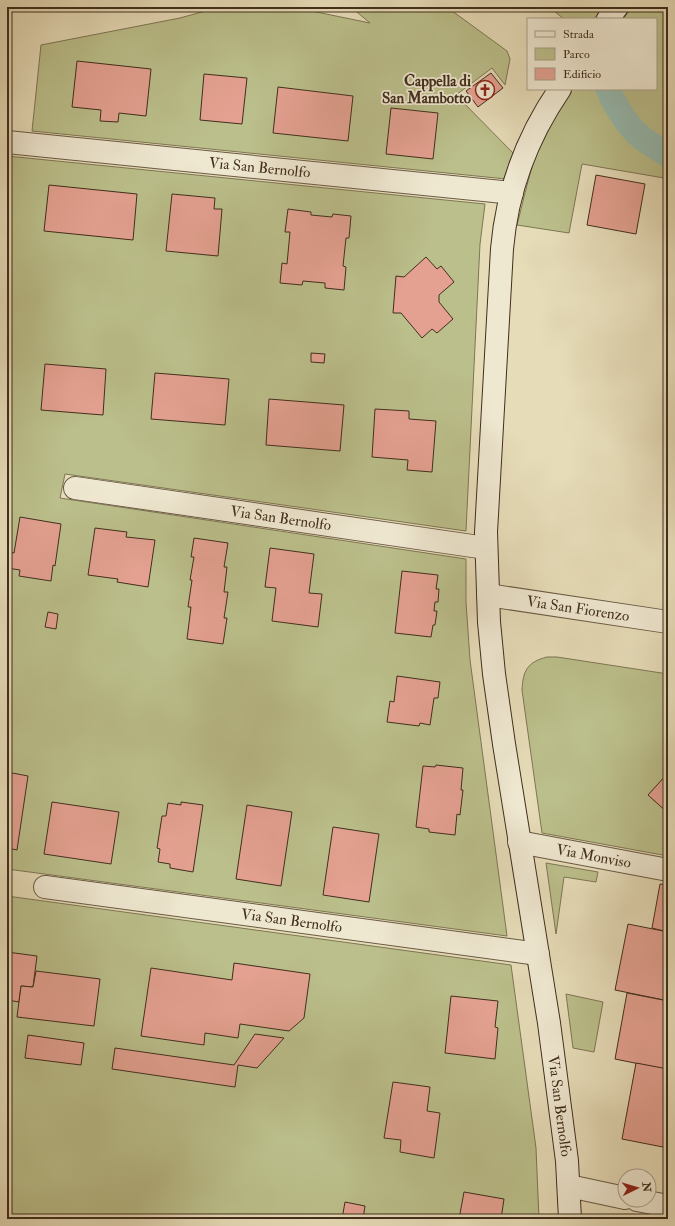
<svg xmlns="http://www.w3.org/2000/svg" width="675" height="1226" font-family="'IM FELL Double Pica',serif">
<rect width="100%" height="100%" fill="#e6dcb8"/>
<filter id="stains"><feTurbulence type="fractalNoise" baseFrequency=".005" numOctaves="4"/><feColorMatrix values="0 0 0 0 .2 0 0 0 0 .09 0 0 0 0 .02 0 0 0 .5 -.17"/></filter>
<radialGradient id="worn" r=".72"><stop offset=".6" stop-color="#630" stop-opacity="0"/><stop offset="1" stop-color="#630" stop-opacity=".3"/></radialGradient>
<g fill="#bbbf8b" stroke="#7e7654">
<polygon points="220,7 292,7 370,23 351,7 370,7 372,9 373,7 448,7 448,8 507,51 510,59 505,85 492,68 456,95 514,154 506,179 32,131 41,45 180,18"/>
<polygon points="549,7 605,7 593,19 564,19"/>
<path d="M632,7H668V160L664,178L582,164L569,233L517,225C524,199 529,172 539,148C547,127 560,108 572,89H656V19H623Z"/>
<polygon points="7,156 485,204 480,244 466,531 65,474 60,498 466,559 466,602 470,660 507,936 7,869"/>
<path d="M547,657H557L668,674V773L648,795L668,813V856L542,833L522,690C523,671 527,662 547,657Z"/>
<polygon points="546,863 598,872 596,882 564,877 556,934"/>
<polygon points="7,896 511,965 536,1148 539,1219 7,1219"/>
<polygon points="566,994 603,1002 594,1052 573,1048"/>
</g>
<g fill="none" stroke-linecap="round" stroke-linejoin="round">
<path stroke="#96bbb0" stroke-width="25" d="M608,89C616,107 626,125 642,138C650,144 659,149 668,155"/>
</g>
<g fill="#e4a191" stroke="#412e1d">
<polygon points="77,61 151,69 146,116 119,113 118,122 100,121 101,110 72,107"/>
<polygon points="491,73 503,88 478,107 466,91"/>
<polygon points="204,74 247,78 242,124 200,120"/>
<polygon points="278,87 353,96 348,141 273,133"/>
<polygon points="391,108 438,113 433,159 386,154"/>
<polygon points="596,175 645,184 636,234 587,225"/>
<polygon points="49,185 137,194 133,240 44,231"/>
<polygon points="172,194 215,198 214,209 222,209 218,256 166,251"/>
<polygon points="288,209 311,212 311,215 332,217 333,214 351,216 349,238 346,238 343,266 346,267 344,290 325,288 325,283 303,281 302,285 280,283 282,263 287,264 290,232 285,232"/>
<polygon points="426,257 437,269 441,266 454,282 439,295 439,302 453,319 437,333 432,329 422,338 401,313 393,313 396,276 404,277"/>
<polygon points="311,353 325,354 324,363 311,362"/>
<polygon points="45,364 106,369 103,415 41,410"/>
<polygon points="155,373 229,379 225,425 151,419"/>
<polygon points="269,399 344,405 340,451 266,445"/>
<polygon points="375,409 409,411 409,419 436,421 432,472 407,470 408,460 372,457"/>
<polygon points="20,517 61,524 55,566 53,565 51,581 19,576 20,570 7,568 9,552 14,553"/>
<polygon points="95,528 127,532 126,537 155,540 148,587 117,582 118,579 88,575"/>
<polygon points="194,538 228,543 224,567 227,567 224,592 228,592 224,618 227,618 223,644 187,639 191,607 188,607 192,580 190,580 194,557 191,557"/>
<polygon points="270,548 314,554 309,593 322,594 318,627 272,621 276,588 265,587"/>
<polygon points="402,571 438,575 436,589 439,589 438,602 435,602 434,611 437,611 435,625 433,625 431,637 395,633"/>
<polygon points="48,612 58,614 56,629 45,627"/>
<polygon points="397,676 440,682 438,698 434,698 430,725 420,723 419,726 387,722 390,701 394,702"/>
<polygon points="436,765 463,768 461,790 463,790 460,815 457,814 455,835 429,832 429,829 416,827 423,766 435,767"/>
<polygon points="7,772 28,776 17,850 7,848"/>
<polygon points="668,773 668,813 648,795"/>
<polygon points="52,802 119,812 111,864 44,854"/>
<polygon points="181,802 203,805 193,872 170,868 170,864 158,862 160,849 157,848 162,816 166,816 168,803 181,805"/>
<polygon points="247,805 292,812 281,886 236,879"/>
<polygon points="333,827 379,834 369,902 323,895"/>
<polygon points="660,884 668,885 668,932 652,928"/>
<polygon points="628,924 668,932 668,981 664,1000 615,990"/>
<polygon points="7,952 37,956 33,987 21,986 19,1002 7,1000"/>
<polygon points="234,963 310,974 304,1018 289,1031 240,1024 238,1038 205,1033 204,1045 141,1036 151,968 232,980"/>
<polygon points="36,971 100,979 94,1026 17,1017 21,986 33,987"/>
<polygon points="627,993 668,1001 668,1047 664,1069 615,1059"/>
<polygon points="451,996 498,1001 495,1027 498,1028 495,1059 445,1053"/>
<polygon points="7,1031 10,1031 7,1054"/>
<polygon points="255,1034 284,1038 257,1068 238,1065 235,1087 112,1069 115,1048 234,1065"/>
<polygon points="28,1035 84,1043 81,1065 25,1058"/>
<polygon points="636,1063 668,1069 668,1148 622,1139"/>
<polygon points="393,1082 430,1087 427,1111 440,1113 434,1158 400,1152 401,1140 384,1138"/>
<polygon points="464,1192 504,1199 501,1219 459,1219"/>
<polygon points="345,1202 365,1206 363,1219 342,1219"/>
</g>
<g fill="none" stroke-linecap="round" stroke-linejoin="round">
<defs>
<g id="street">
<path id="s1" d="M7,142L512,193"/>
<path id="s2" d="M75,488L486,548"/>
<path id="s3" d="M488,595L668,622"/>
<path id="s4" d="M519,842L668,870"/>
<path id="s5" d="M45,887L538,954"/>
<polyline points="569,1186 625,1198"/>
<polyline points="637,1200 668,1206"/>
</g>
<g id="secondary">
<polyline points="608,19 617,7"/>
<path id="s6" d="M560,89C527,137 507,191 502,249L486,532L489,622L494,674L504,744L549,1023L567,1161L570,1219"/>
</g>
</defs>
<use href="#street" stroke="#6a5a44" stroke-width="24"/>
<use href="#secondary" stroke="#412e1d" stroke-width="24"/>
<use href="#street" stroke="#efe8d1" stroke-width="22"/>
<use href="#secondary" stroke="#efe8d1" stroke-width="22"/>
</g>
<defs>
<symbol id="church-ring" viewBox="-11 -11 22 22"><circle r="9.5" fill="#efe8d1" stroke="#8f2418" stroke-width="1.5"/><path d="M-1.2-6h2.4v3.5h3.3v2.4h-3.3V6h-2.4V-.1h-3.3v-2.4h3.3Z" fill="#8f2418"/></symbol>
</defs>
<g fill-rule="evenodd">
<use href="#church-ring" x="474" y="79" width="22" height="22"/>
</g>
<g text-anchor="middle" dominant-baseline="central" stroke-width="3.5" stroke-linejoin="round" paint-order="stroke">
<g font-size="15" font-weight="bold" fill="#412e1d" stroke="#efe8d1" text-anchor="end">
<text x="471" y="81">Cappella di<tspan x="471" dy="17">San Mambotto</tspan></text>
</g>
<g font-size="15" fill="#412e1d" stroke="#efe8d1">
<text stroke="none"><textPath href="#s1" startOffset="254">Via San Bernolfo</textPath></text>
<text stroke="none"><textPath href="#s2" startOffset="208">Via San Bernolfo</textPath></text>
<text stroke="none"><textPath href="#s3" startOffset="91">Via San Fiorenzo</textPath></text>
<text stroke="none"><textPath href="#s4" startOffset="76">Via Monviso</textPath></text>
<text stroke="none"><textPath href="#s5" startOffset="249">Via San Bernolfo</textPath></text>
<text stroke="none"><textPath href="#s6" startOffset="1035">Via San Bernolfo</textPath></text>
</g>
</g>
<rect width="675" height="1226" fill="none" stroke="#e6dcb8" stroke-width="24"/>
<rect x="8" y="8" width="659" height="1210" fill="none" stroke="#412e1d" stroke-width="2"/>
<rect x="12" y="12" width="651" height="1202" fill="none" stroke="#412e1d"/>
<rect x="527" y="18" width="130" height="72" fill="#efe8d1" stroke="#a99e89"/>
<rect x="535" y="31" width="20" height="6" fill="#efe8d1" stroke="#a99e89"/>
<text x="563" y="38" font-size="12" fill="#412e1d">Strada</text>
<rect x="535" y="48" width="20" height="12" fill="#bbbf8b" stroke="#a99e89"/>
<text x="563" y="58" font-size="12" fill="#412e1d">Parco</text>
<rect x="535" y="68" width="20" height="12" fill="#e4a191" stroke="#a99e89"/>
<text x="563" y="78" font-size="12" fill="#412e1d">Edificio</text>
<g transform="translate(637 1188) rotate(85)"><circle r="19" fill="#efe8d1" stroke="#a99e89"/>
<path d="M0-3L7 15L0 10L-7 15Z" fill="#8f2418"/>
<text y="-6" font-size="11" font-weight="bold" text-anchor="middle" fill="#412e1d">N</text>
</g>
<rect width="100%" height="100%" filter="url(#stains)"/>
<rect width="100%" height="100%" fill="url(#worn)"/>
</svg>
